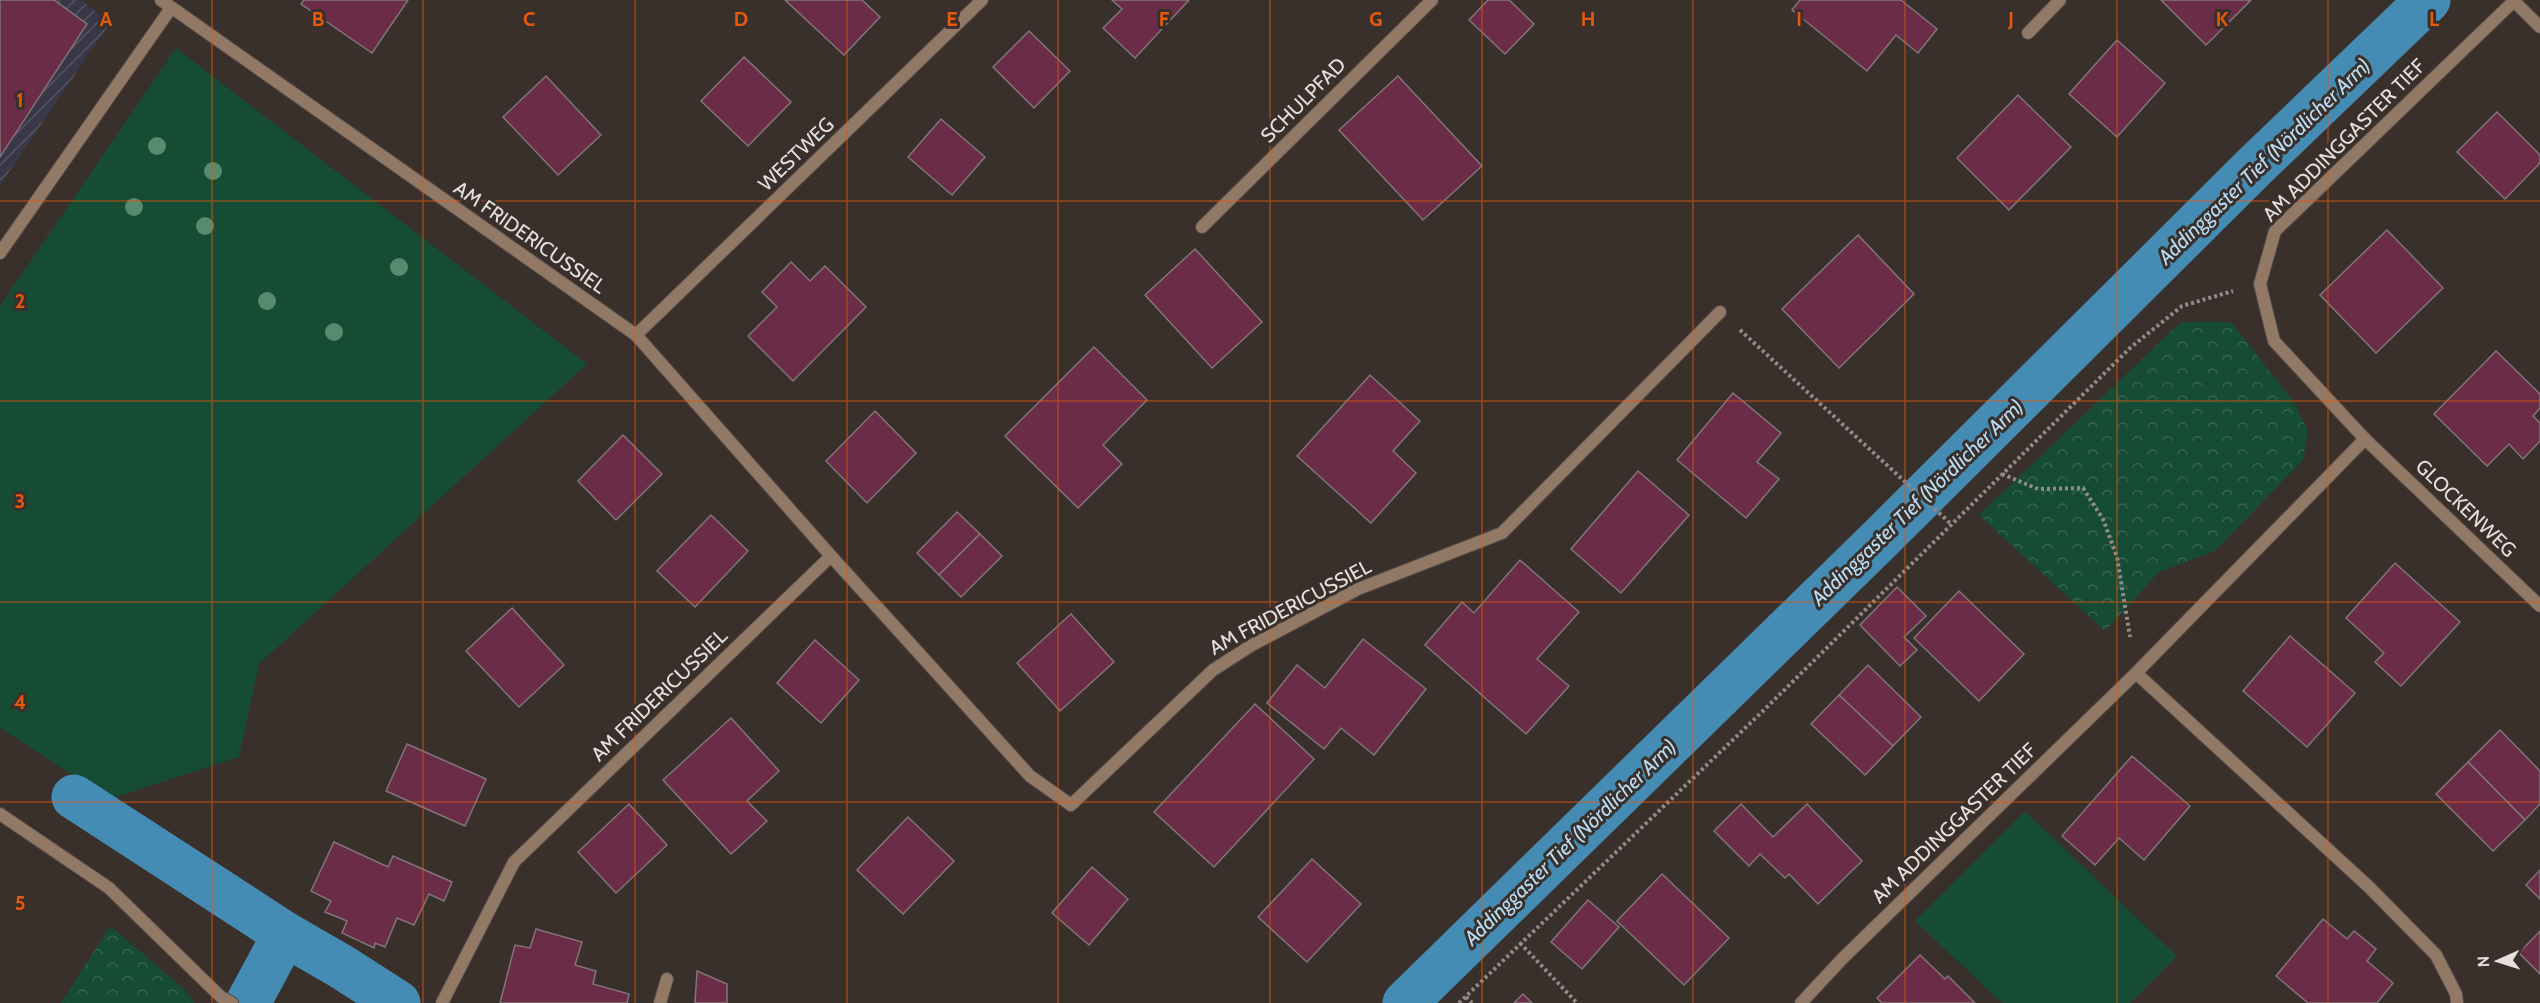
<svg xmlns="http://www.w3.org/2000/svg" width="2540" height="1003" font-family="Cabin,sans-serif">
<defs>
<pattern id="industrial-furrows" width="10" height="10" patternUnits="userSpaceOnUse" patternTransform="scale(1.5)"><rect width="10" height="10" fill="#3a3748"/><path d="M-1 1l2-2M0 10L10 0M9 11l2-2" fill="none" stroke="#565462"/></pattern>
<pattern id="forest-crowns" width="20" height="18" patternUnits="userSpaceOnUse" patternTransform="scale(1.5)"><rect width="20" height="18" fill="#164b34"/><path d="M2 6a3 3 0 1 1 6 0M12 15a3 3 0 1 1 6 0" fill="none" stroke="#386551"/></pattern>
</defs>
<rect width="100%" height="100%" fill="#3a302b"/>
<polygon fill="url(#industrial-furrows)" points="0,0 81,0 110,23 0,185"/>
<g fill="#164b34">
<polygon points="176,48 587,364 259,664 239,757 110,799 0,728 0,306"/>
<polygon points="2025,811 2177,956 2130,1003 2002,1003 1915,921"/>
</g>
<g fill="url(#forest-crowns)">
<polygon points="2181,322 2231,322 2294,402 2308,431 2303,460 2215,551 2159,572 2105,631 1979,515"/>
<polygon points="110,926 184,989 194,1003 61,1003"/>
</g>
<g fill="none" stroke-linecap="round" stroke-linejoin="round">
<g stroke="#458cb4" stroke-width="45">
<polyline points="74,797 285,934 342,967 398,1003"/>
<polyline points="248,1003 285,934"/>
<polyline points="1405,1003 1881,538 2256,165 2428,0"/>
</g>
</g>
<g fill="#6a2c46" stroke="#817579" stroke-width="1.5">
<polygon points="0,0 54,0 87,24 0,157"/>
<polygon points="304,0 408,0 372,53 301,4"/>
<polygon points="785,0 862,0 880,17 844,55"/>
<polygon points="1112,0 1189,0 1135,58 1103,28 1122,9"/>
<polygon points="1488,0 1509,0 1534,24 1505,54 1469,20"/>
<polygon points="1800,0 1901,0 1937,29 1918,53 1896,35 1867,71 1792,10"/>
<polygon points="2161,0 2251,0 2206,45"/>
<polygon points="1029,31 1070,71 1034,108 993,67"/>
<polygon points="2117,40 2165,83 2117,137 2069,94"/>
<polygon points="744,57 791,102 748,146 701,101"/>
<polygon points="546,76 601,135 558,175 503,117"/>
<polygon points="1398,76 1482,166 1423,220 1339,130"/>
<polygon points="2018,95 2071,147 2009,210 1957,158"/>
<polygon points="2497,112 2540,155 2540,163 2505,199 2457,152"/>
<polygon points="941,119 985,157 952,195 908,157"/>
<polygon points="2387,230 2443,288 2376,353 2320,295"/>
<polygon points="1858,235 1914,294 1839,368 1782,309"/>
<polygon points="1195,249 1262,322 1212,368 1145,295"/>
<polygon points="791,262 810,281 825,266 866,307 793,381 748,336 777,307 762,292"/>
<polygon points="1094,347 1147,400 1103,445 1122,464 1078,508 1005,436"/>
<polygon points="2496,351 2540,394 2540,408 2533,416 2540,423 2540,441 2523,459 2509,444 2487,466 2434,414"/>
<polygon points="1370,375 1420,421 1393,451 1416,473 1371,523 1297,456"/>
<polygon points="1733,393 1781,433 1757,462 1779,479 1746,518 1677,460"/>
<polygon points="875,411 916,453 867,503 826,461"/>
<polygon points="623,435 662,474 616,520 578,481"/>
<polygon points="1638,471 1689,515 1621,593 1571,549"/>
<polygon points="957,512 980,534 939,575 917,553"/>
<polygon points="711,515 748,551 695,607 657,571"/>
<polygon points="980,534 1002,556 961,597 939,575"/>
<polygon points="1520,560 1579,612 1537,659 1569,686 1526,734 1425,645 1462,602 1474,613"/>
<polygon points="2395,563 2460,622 2401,686 2375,662 2384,653 2346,618"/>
<polygon points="1897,587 1926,616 1904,637 1917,650 1900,666 1860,625"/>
<polygon points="1959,591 2024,654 1979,701 1914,638"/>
<polygon points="512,608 564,665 519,707 466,651"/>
<polygon points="1071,614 1114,662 1060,711 1017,663"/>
<polygon points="2290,636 2355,693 2307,747 2243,691"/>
<polygon points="1363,639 1426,689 1374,755 1341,728 1324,749 1267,703 1297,665 1325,688"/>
<polygon points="815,640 859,680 821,723 777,683"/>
<polygon points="1868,665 1921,717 1893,746 1839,695"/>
<polygon points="1839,695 1893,746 1865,775 1811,724"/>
<polygon points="1255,704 1314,759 1214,867 1154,812"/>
<polygon points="731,718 779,771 747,801 767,821 731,854 663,780"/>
<polygon points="2500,730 2540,771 2540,804 2525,820 2468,762"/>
<polygon points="407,744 486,779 465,826 386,791"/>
<polygon points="2132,756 2190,806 2144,860 2119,838 2095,865 2062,836"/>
<polygon points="2468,762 2525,820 2493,851 2436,794"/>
<polygon points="629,804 667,845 616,893 578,852"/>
<polygon points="1741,804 1773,837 1807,804 1862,861 1818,904 1789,874 1785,878 1760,854 1749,866 1714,831"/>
<polygon points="908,817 954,861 903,914 857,870"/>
<polygon points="334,842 388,867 393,856 452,882 444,901 429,894 414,925 397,918 385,947 375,943 374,948 342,933 347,921 325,912 331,901 311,891"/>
<polygon points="1312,859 1361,904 1307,962 1258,917"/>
<polygon points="1092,867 1128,899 1089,945 1052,913"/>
<polygon points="2540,870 2540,899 2526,885"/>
<polygon points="1662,874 1729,938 1684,985 1617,921"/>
<polygon points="1588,900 1619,927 1582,969 1551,942"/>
<polygon points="2323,919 2347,939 2354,931 2376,949 2367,961 2393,983 2377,1003 2308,1003 2276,976"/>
<polygon points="536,929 582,942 575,965 596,971 593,984 629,994 627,1003 500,1003 515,945 530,948"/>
<polygon points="2540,931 2540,974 2519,953"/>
<polygon points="1920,955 1945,979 1948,976 1975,1003 1882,1003 1877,998"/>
<polygon points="697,971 727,984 727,1003 695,1003"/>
<polygon points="1523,994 1532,1003 1514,1003"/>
</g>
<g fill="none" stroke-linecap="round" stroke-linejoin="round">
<defs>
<g id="service">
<polyline points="0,253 171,8"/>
<polyline points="442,1003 514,862"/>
<polyline points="660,1003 667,979"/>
</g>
<g id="minor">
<polyline points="161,0 636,335 831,556 1030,776 1071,805 1213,670 1252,645 1358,589 1502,533 1720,312"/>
<polyline points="2515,0 2275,231 2260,284 2274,341 2365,439 2540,606"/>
<polyline points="2514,1 2540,27"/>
<polyline points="2028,33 2060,0"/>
<polyline points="1202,227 1432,0"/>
<polyline points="636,335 982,0"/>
<polyline points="2365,439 2136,673 2369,887 2436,955 2456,994 2457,1003"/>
<polyline points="0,814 109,888 221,997 232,1003"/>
<polyline points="514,862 831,556"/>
<polyline points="1801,1003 1842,959 2136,673"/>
</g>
</defs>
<use href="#service" stroke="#564c47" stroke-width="14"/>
<use href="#minor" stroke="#564c47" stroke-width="14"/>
<g stroke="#938b87" stroke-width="4" stroke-dasharray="3 3" stroke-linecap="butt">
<polyline points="1740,330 1951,524"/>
<polyline points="2002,474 2038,489 2083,488 2103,519 2117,557 2130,637"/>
<polyline points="1520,943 1577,1003"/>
<polyline points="1466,997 1472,1003"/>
<polyline points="1459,1003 1765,709 2130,348 2182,306 2233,291"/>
</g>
<use href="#service" stroke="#927966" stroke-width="12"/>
<use href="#minor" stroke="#927966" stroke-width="12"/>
</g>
<g fill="#568b6e">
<circle cx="157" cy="146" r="9"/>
<circle cx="213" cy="171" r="9"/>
<circle cx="134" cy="207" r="9"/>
<circle cx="205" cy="226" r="9"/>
<circle cx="399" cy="267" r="9"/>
<circle cx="267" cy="301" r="9"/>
<circle cx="334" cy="332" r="9"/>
</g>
<path fill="none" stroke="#e8590c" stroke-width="1.5" stroke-opacity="0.55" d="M212,0V1003M423,0V1003M635,0V1003M847,0V1003M1058,0V1003M1270,0V1003M1482,0V1003M1693,0V1003M1905,0V1003M2117,0V1003M2328,0V1003M0,201H2540M0,401H2540M0,602H2540M0,802H2540"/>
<g text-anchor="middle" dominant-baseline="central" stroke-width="6" stroke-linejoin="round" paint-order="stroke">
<g font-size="20" fill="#e6e0dd" stroke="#3a302b">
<text transform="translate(1303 100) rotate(-45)">SCHULPFAD</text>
<text transform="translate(2344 140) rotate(-45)">AM ADDINGGASTER TIEF</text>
<text transform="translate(796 154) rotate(-44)">WESTWEG</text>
<text transform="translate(530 237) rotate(35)">AM FRIDERICUSSIEL</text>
<text transform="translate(2466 508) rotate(44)">GLOCKENWEG</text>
<text transform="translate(1290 607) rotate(-28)">AM FRIDERICUSSIEL</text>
<text transform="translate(659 695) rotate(-44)">AM FRIDERICUSSIEL</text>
<text transform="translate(1954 823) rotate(-44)">AM ADDINGGASTER TIEF</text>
</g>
<g font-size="21" font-style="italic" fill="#b8dcf3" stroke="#3a302b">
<text transform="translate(2264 161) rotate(-44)">Addinggaster Tief (Nördlicher Arm)</text>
<text transform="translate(1917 502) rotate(-44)">Addinggaster Tief (Nördlicher Arm)</text>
<text transform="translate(1570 842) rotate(-44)">Addinggaster Tief (Nördlicher Arm)</text>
</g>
</g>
<g font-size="20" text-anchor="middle" font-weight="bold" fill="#e8590c" stroke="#3a302b" stroke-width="6" stroke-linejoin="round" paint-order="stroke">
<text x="106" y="26">A</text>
<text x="318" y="26">B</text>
<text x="529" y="26">C</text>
<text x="741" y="26">D</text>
<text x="952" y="26">E</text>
<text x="1164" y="26">F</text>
<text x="1376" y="26">G</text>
<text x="1588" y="26">H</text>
<text x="1799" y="26">I</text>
<text x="2011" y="26">J</text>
<text x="2222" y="26">K</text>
<text x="2434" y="26">L</text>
<text x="20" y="107">1</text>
<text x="20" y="308">2</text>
<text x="20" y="508">3</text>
<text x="20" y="709">4</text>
<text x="20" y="910">5</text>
</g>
<g transform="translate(2498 961) rotate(267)" stroke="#3a302b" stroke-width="4.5" paint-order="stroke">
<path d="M0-4.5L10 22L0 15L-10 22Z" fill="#e6e0dd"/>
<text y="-9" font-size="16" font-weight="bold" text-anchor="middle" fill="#e6e0dd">N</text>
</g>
</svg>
